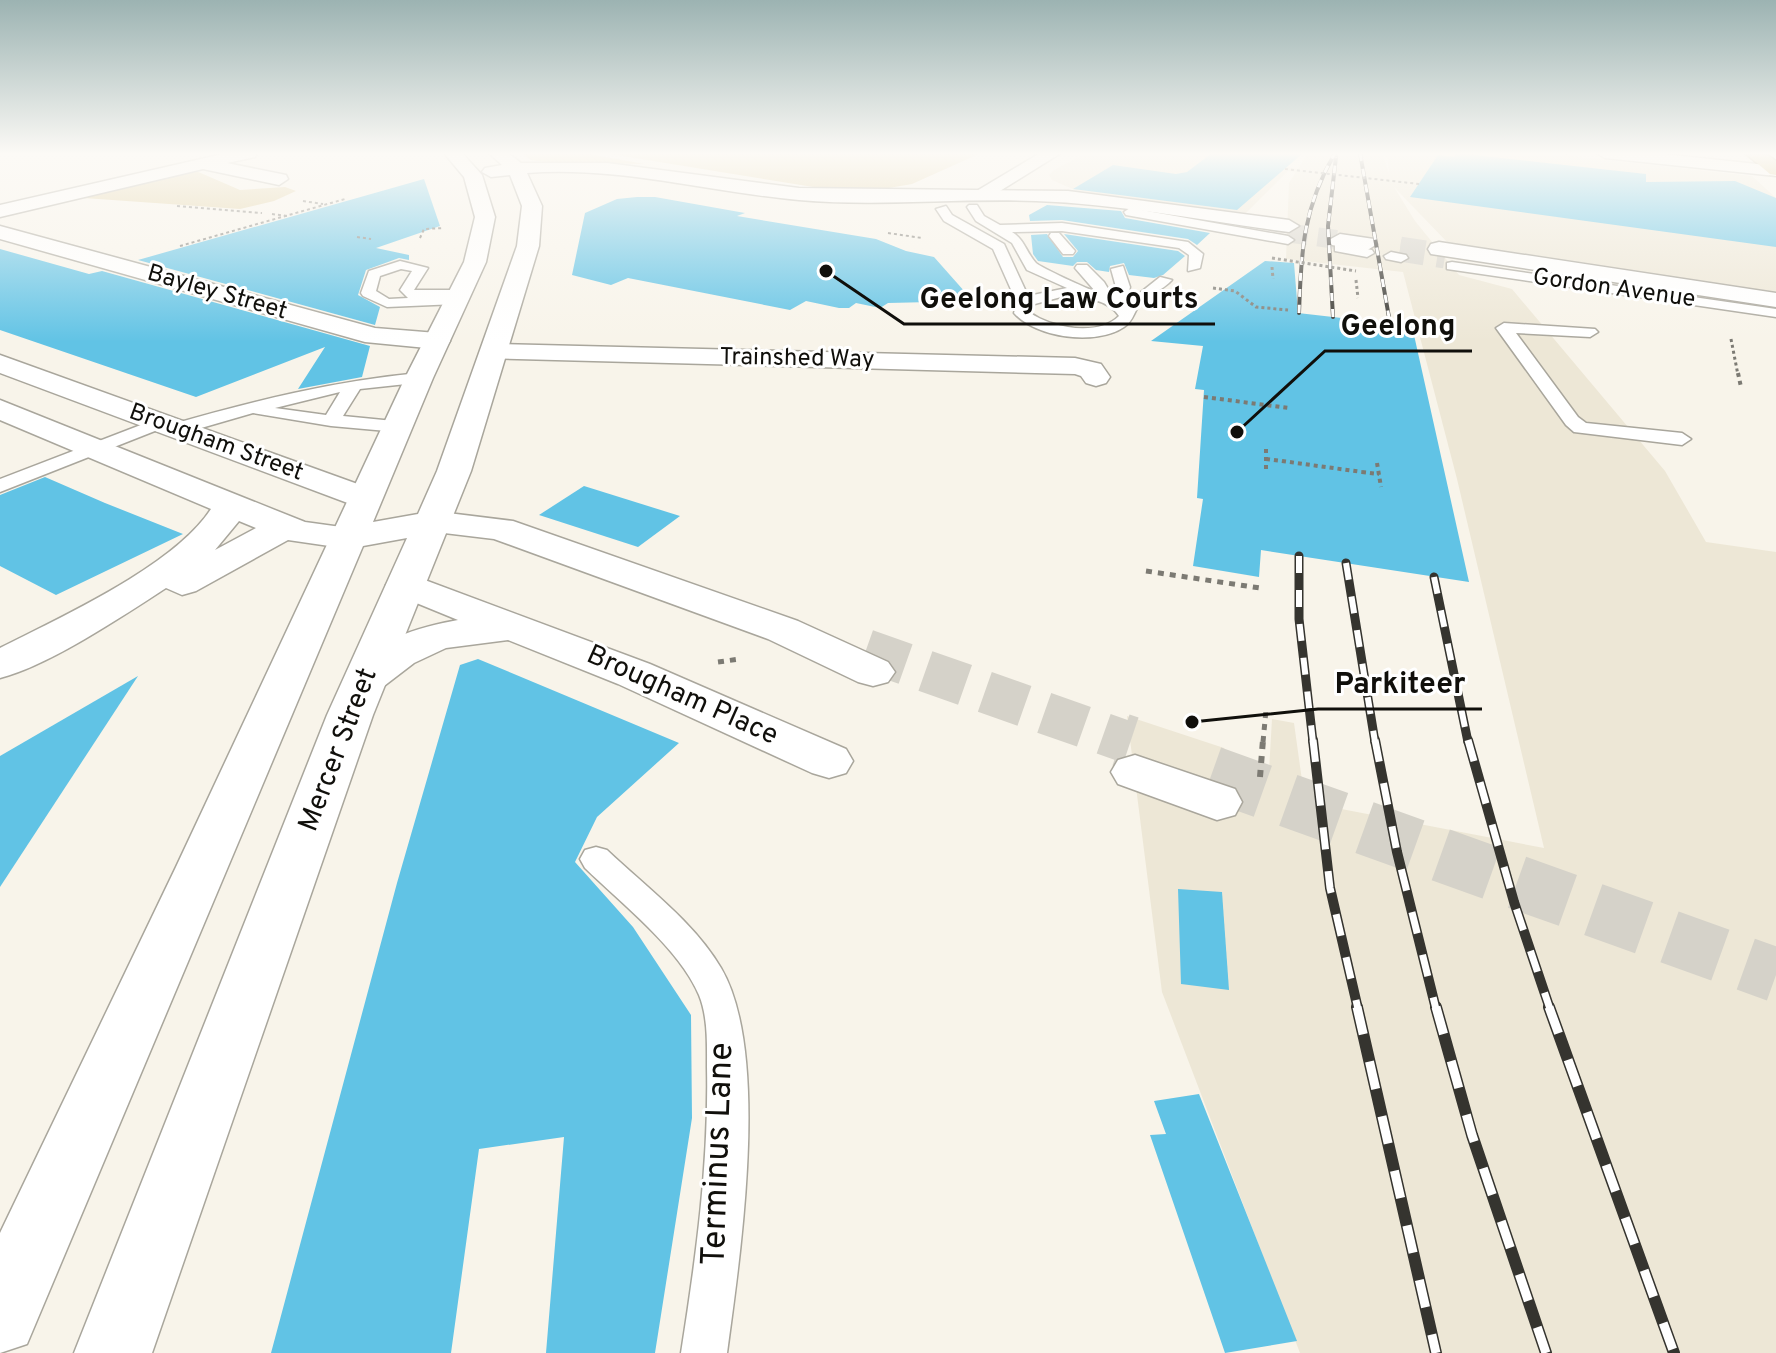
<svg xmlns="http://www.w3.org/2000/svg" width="1776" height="1353" font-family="Overpass,sans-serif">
<rect width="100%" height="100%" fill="#f8f4ea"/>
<polygon fill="#ede7d6" points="1086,153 1304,153 1287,167 1298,169 1308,153 1382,153 1389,173 1387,153 1543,153 1752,176 1776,198 1776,292 1448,243 1394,187 1415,221 1459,275 1512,289 1665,471 1706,542 1776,552 1776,1353 1300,1353 1162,992 1127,716 1224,748 1227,753 1250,760 1251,766 1269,771 1272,719 1294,723 1305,802 1544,848 1457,479 1403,272 1286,259 1289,183 1296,172 1288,171 1244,215 1075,190 1052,180 1049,175 1054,170"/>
<g fill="#decd9b">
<polygon points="521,153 585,153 644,164 545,162 531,160"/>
<polygon points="604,153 981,153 912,184 883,189 832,190"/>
<polygon points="196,171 240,190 285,187 296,191 274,201 240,209 84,198"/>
</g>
<g fill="#61c3e5">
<polygon points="1212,153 1303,153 1237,210 1073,189 1113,165 1176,174 1187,172"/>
<polygon points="1457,153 1646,174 1646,182 1735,181 1776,198 1776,247 1410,197 1438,155 1454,157"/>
<polygon points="424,179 440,226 376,248 409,255 409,260 399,258 366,270 358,295 380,307 375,325 138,260"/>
<polygon points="637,197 655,197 745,213 737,216 876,239 906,251 934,257 973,301 888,303 880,308 856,303 849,308 839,308 806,301 790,310 628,278 611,285 572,275 585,213 617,199"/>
<polygon points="1047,205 1121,211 1125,218 1210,233 1197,245 1188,239 1062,220 1030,221 1029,215"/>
<polygon points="1047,234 1063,257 1073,257 1078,251 1064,234 1178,251 1185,256 1163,275 1154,278 1129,275 1124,263 1110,266 1109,272 1096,270 1087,262 1077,262 1073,266 1038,261 1033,254 1031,235"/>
<polygon points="0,249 89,274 102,271 370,346 362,377 298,389 325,347 196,397 0,330"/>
<polygon points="1265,261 1294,263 1298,313 1412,326 1469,582 1261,550 1259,577 1193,566 1203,499 1197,498 1204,390 1195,389 1203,346 1151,341"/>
<polygon points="45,477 105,503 183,534 56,595 0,566 0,495"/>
<polygon points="584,486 680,516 638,547 539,515"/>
<polygon points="478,659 679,743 597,817 575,862 633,927 691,1015 692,1118 655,1353 546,1353 564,1137 479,1149 451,1353 271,1353 397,883 460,665"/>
<polygon points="138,676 0,887 0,756"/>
<polygon points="1178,889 1222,892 1229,990 1181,984"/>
<polygon points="1199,1094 1297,1341 1225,1353 1150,1135 1166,1134 1154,1101"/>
</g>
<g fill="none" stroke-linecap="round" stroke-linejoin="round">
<polyline stroke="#d5d2c9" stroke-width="42" stroke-dasharray="42 21" stroke-linecap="butt" points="866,650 1127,742"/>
<g stroke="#d5d2c9" stroke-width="54" stroke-dasharray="54 27" stroke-linecap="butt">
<polyline points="1121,740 1130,743"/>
<polyline points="1212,773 1776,975"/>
</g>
<g stroke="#d5d2c9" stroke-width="19" stroke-dasharray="19 10" stroke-linecap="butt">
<polyline points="1289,233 1340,240"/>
<polyline points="1400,249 1408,250"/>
</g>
<polyline stroke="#d5d2c9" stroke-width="25" stroke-dasharray="25 13" stroke-linecap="butt" points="1400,249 1445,256"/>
<defs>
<g id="service">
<path d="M969,205H977L984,216L1000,225L1062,223L1188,242L1203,254L1200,268L1188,271L1189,255L1179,248L1062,231L1012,232C1025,240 1026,252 1036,263C1040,267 1089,290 1095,291L1075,268L1077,265H1087L1104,282L1113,297L1116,287L1111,269L1123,266L1130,287L1126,304L1160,277L1172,280C1163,290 1146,296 1138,307C1133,315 1132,322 1124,327C1096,346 1036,338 1014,313L1017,303L993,249L944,221L936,209L946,206L952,215L1004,244L1028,296L1067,288L1027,270L1012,243L976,221L967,207ZM1061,297C1082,297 1107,298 1119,316C1098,337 1051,328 1029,312L1031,305Z"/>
<polygon points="1130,208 1288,236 1294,240 1288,244 1126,215 1124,212"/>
<polygon points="1051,233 1059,233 1075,251 1073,254 1063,254 1049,236"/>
<polygon points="1340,244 1372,250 1374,253 1367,257 1335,251 1335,245"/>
<polygon points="1391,252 1406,255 1408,258 1401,262 1386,259 1384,256"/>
<path d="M400,261L428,268L414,290H459L466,294L463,297L464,300L457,304L387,307L363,296L361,293L369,271ZM401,269L412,271L400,290L408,298L389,299L376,291L380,276Z"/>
<polygon points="1452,262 1776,309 1776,317 1447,269 1447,263"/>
<polygon points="1504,323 1595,329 1598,332 1590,337 1516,333 1578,417 1586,423 1682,433 1691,439 1682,445 1574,432 1566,425 1496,328"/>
<path d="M419,373L427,378L425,382L360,389L343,416L404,422L407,426L398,432L331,426L253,413L177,435L168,429L170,425C253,401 334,381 419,373ZM340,392L326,415L275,408Z"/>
<polygon points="159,418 165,419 168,423 165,427 0,492 0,479"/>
<path d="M596,847L607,850C646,887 694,922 721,968C771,1053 740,1256 727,1353H681C696,1258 709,1164 707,1067C707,1043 708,1017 699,995C679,948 621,903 585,868L580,859L585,850Z"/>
</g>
<g id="minor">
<polygon points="227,153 257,153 255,157 227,163 286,175 288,179 279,185 203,169 0,217 0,205"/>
<polygon points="1040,153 1061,153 987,199 973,199 970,195"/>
<polygon points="1596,153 1653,153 1776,166 1776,176 1605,158"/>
<polygon points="0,226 375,328 437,333 446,335 450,341 446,347 437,349 365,342 0,239"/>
<polygon points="494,344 1075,358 1101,364 1110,377 1106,383 1096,386 1086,383 1081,376 1075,374 484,358 480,352 484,346"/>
<polygon points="0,355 377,491 382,498 377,505 365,508 353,505 0,373"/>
<path d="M0,400L305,522L363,530L368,538L363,546L350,549L288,540L196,591L182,595L166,588C123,616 48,666 0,678V648C61,617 174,566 211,509L0,420ZM239,521L256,528L215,550Z"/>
<polygon points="432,511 513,521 798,621 888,662 895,672 888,682 873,686 858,682 768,639 494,539 419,530 414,522 419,514"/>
<path d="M406,573L650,664L846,749L853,761L846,773L829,778L812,773L618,684L508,640L446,648L414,663L384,686L368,690L352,686L346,676C369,641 419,627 458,620L392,593L386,585L392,577Z"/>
<polygon points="1135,755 1235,789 1242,802 1235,815 1217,820 1118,784 1111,772 1118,760"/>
</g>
<g id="tertiary">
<path d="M444,153H462L482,175L495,217L486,262L433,378L373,522L418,514L437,471L517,246L522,206L510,175L491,177L482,172L485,168L502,165L489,153H508L521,163H607L799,188L1068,191L1289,220L1299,226L1289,232C1205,221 1121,204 1036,201C957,198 878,207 799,200C708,192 619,166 527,173L542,206L539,246L471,471L373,715L152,1353H74L327,715L407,538L363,546L27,1344L0,1353V1233L176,867L405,378L464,262L475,217L464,177Z"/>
<polygon points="1340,234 1374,239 1377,244 1366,251 1332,245 1329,240"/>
<polygon points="1439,242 1776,293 1776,307 1431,254 1428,249 1431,244"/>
</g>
<polygon id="trunk" points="1745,153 1765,153 1776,161 1776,175 1770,174"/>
</defs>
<use href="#service" stroke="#a9a69c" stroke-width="3"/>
<use href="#minor" stroke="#a9a69c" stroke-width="3"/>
<use href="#tertiary" stroke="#a9a69c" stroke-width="3"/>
<use href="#trunk" stroke="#826e2f" stroke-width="3"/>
<g stroke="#7c7a73" stroke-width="2" stroke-dasharray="3 3" stroke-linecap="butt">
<polyline points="1559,153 1571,154"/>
<polyline points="303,201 323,204"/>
<polyline points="177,206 262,213"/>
<polyline points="272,214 287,216"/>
<polyline points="888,233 922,238"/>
<polyline points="357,237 371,239"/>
<polyline points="420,238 424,229 444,228"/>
<polyline points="180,246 345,199"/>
</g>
<g stroke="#7c7a73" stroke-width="3" stroke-dasharray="3 3" stroke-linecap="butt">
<polyline points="1272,267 1273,279"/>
<polyline points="1356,280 1358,298"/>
<polyline points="1213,288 1235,291 1256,307 1288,310"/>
<polyline points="1731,339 1738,375"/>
</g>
<g stroke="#7c7a73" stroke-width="4" stroke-dasharray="4 4" stroke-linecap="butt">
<polyline points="1738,373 1741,387"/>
<polyline points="1204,397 1289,408"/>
<polyline points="1266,449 1266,471"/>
<polyline points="1266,459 1282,461"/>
<polyline points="1377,463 1381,487"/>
<polyline points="1362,472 1379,474"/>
</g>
<g stroke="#7c7a73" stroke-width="5" stroke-dasharray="6 6" stroke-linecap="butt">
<polyline points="1146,571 1260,588"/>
<polyline points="718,662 740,659"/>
<polyline points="1263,742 1266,710"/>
</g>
<polyline stroke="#7c7a73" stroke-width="6" stroke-dasharray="7 7" stroke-linecap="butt" points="1260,777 1263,740"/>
<use href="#service" fill="#fff" fill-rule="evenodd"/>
<use href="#minor" fill="#fff" fill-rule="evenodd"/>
<use href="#tertiary" fill="#fff" fill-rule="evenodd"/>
<use href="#trunk" fill="#ccb468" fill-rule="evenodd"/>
<defs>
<g id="rail-far3">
<polyline points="1360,153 1390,323"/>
<path d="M1299,313C1301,251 1303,208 1335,153"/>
<polyline points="1333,317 1328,226 1336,157"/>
</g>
<g id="rail-far2">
<polyline points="1299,556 1299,619 1313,742"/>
<polyline points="1346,563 1375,742"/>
<polyline points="1434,577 1468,742"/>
</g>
<g id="rail-far1">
<polyline points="1313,740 1330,888 1358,1009"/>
<polyline points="1375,740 1397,852 1436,1009"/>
<polyline points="1468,740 1514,902 1550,1009"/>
</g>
<g id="rail">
<polyline points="1357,1007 1436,1353"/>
<polyline points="1436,1007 1472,1135 1546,1353"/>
<polyline points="1549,1007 1674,1353"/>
</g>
</defs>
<use href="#rail-far3" stroke="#35342f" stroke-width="4"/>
<use href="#rail-far2" stroke="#35342f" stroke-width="9"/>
<use href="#rail-far1" stroke="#35342f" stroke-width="10"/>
<use href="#rail" stroke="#35342f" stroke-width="12"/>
<use href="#rail-far3" stroke="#fff" stroke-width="3" stroke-dasharray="8" stroke-linecap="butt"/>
<use href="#rail-far2" stroke="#fff" stroke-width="6" stroke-dasharray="17" stroke-linecap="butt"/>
<use href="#rail-far1" stroke="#fff" stroke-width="7" stroke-dasharray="22" stroke-linecap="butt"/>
<use href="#rail" stroke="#fff" stroke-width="9" stroke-dasharray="28" stroke-linecap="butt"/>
<polyline stroke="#7c7a73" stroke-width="2" stroke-dasharray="3 3" stroke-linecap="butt" points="1285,169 1419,184"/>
<polyline stroke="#7c7a73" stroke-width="3" stroke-dasharray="3 3" stroke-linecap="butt" points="1272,258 1356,271"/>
<polyline stroke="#7c7a73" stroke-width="4" stroke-dasharray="4 4" stroke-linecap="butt" points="1282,461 1362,472"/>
</g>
<linearGradient id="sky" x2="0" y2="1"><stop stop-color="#9cb3b2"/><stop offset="0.45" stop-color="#fcfaf6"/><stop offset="1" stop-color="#fcfaf6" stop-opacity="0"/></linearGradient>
<rect width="1776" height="342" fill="url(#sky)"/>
<g text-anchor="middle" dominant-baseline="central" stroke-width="6" stroke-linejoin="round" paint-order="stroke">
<g font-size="24" fill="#100f0b" stroke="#fff">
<text transform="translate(1614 289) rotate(8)">Gordon Avenue</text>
<text transform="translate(217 293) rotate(16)">Bayley Street</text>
<text transform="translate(797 359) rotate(1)">Trainshed Way</text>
<text transform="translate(216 443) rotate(20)">Brougham Street</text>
</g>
<g font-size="28" fill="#100f0b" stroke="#fff">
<text transform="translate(682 696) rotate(24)">Brougham Place</text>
<text transform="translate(339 750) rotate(-69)">Mercer Street</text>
</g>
<g font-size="34" fill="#100f0b" stroke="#fff">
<text transform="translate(719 1154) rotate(-88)">Terminus Lane</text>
</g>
</g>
<path fill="none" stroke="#100f0b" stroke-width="3" d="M826 271L904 324H1215M1237 432L1325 351H1472M1192 722L1318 709H1482"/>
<g fill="#100f0b" stroke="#fff" stroke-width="3">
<circle cx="826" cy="271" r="8"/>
<circle cx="1237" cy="432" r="8"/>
<circle cx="1192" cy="722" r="8"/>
</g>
<g font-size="30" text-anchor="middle" font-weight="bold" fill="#100f0b" stroke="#fff" stroke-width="6" stroke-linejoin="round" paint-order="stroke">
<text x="1059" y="308">Geelong Law Courts</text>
<text x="1398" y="335">Geelong</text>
<text x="1400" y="693">Parkiteer</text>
</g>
</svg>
